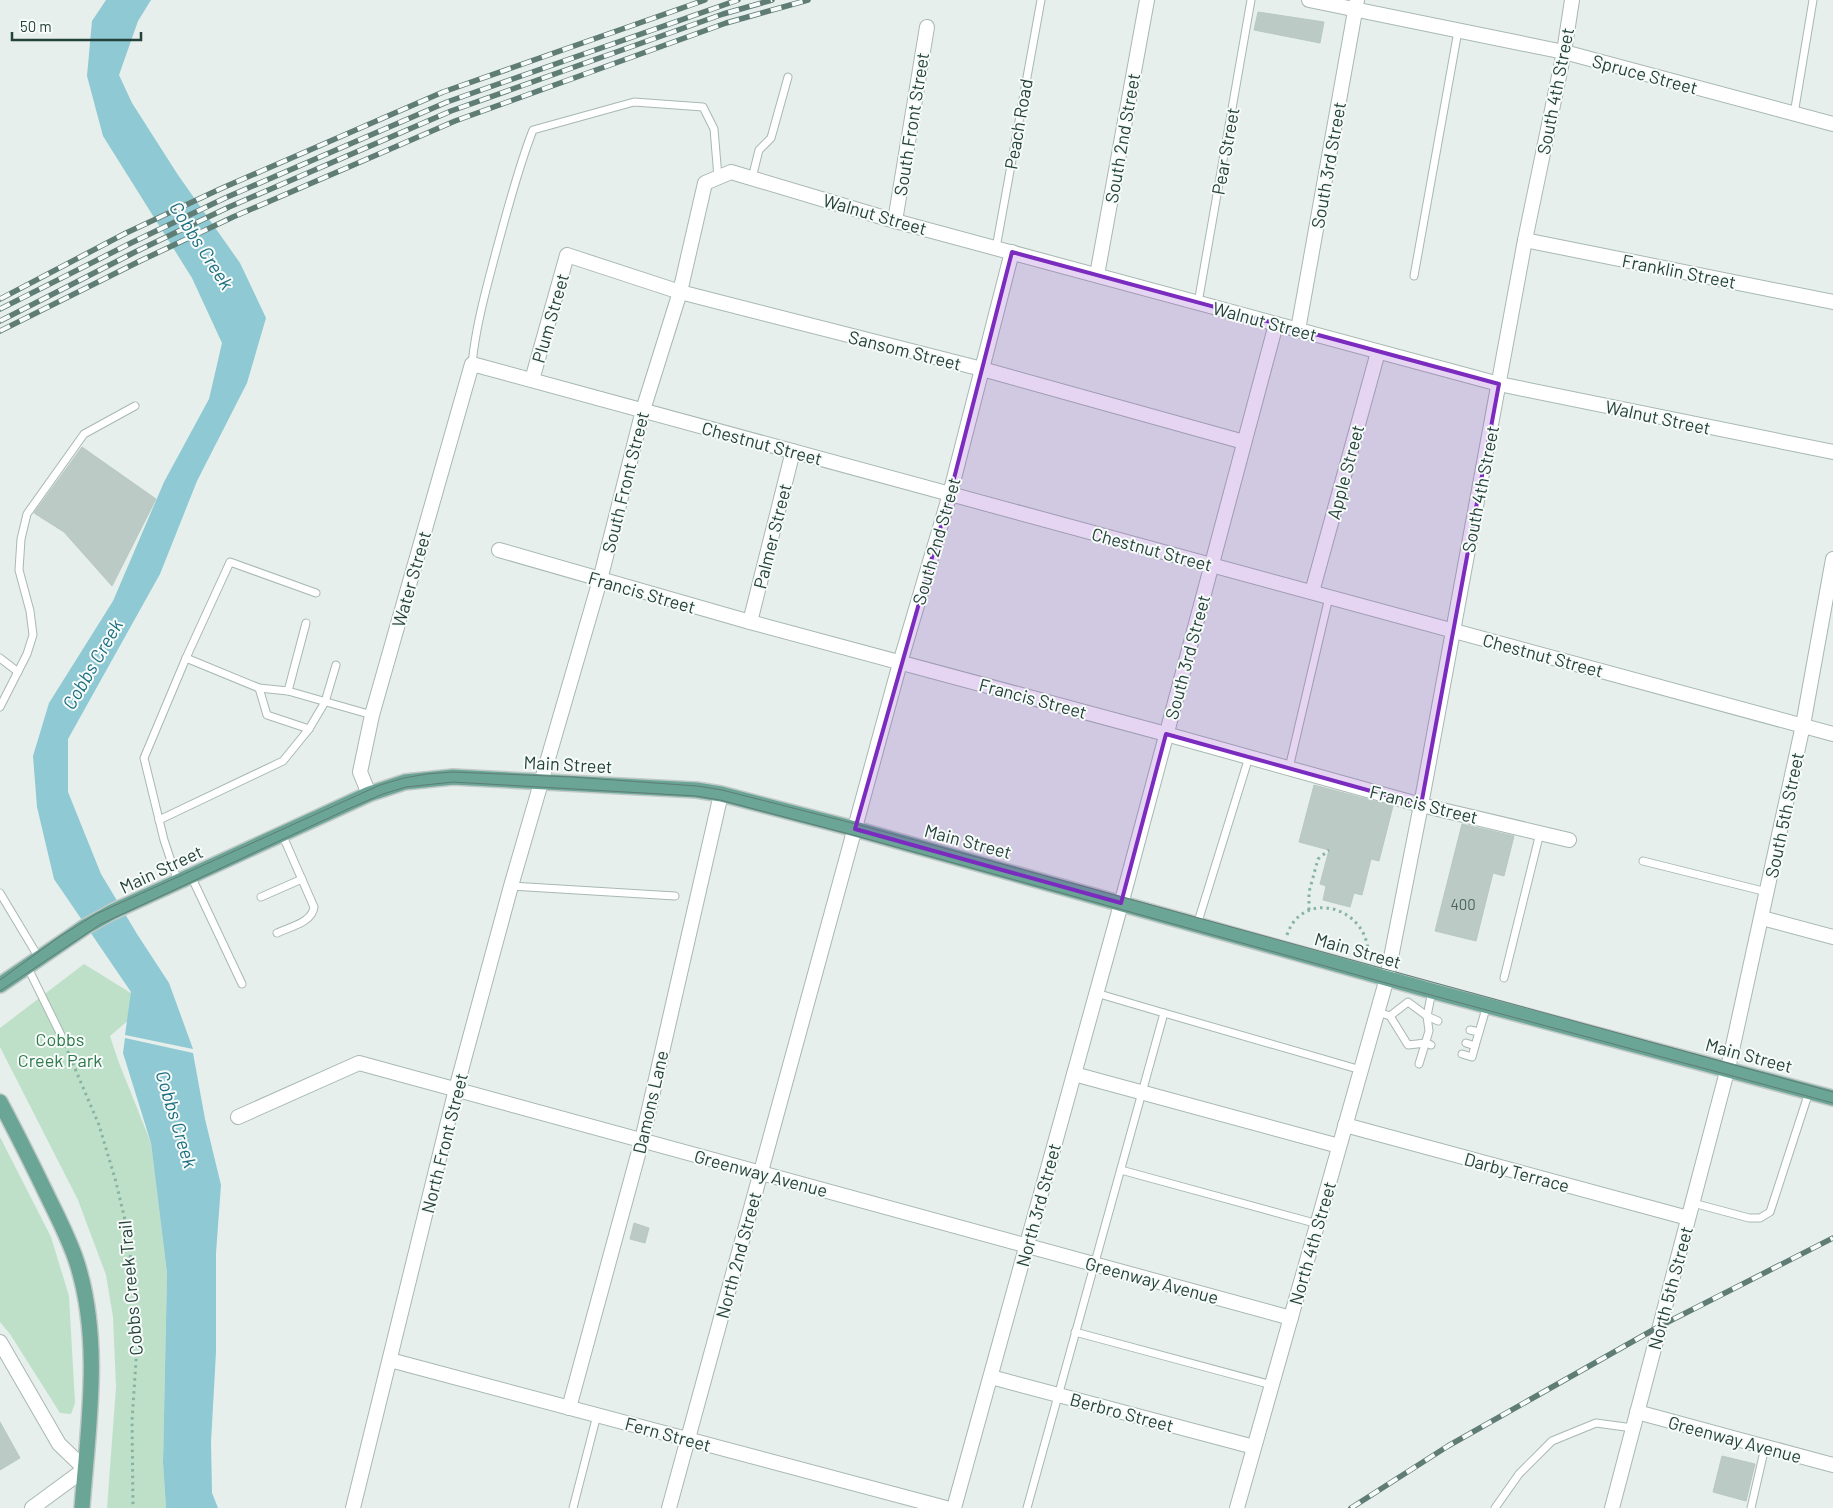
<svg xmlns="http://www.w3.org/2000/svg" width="1833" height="1508" font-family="Barlow,sans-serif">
<rect width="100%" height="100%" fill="#e6efeb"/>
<g fill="#bfe0c8">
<polygon points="84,964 139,998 138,1012 110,1036 119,1063 151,1143 167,1273 163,1463 166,1508 107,1508 116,1387 113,1317 106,1275 78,1200 0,1047 0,1028"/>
<polygon points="0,1137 51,1237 69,1296 75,1403 71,1414 60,1413 10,1334 0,1322"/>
</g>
<g fill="#8ec9d4">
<polygon points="106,0 151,0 138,21 119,75 132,103 178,175 240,263 266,318 247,383 197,481 160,574 68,739 68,792 101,874 137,934 169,983 193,1049 125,1035 131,992 54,879 37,807 33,756 49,703 113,601 164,482 209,399 222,343 192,278 103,136 87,76 92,21"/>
<polygon points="125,1038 193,1053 205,1119 221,1185 216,1253 216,1352 211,1442 212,1493 218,1508 166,1508 163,1463 167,1273 151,1143 123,1053"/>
</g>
<g fill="#bbcac4" stroke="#b8c9c2">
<polygon points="1258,12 1324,22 1320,43 1254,30"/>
<polygon points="82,447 156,499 112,586 64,532 34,513"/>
<polygon points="1314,785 1393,806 1379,861 1371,859 1362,895 1354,893 1350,907 1323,900 1326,886 1320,884 1329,850 1299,842"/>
<polygon points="1462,824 1514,836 1504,876 1493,873 1476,941 1435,931"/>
<polygon points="634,1223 649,1228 645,1243 630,1239"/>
<polygon points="0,1422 20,1458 0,1470"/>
<polygon points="1722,1456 1755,1464 1746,1501 1713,1492"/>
</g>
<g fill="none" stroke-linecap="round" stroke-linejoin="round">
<defs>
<g id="service">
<polyline points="1794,114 1813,0"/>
<polyline points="752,178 759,150 771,138 788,77"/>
<polyline points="996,248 1041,0"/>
<polyline points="1414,276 1458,31"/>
<polyline points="1198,303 1251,0"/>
<path d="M472,364C476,324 487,286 497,248C508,208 518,168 533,130L634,102L703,107L714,129L718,177"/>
<polyline points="0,658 18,672"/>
<polyline points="186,658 230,562 316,593"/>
<polyline points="259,688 267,715 309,729 325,702 336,665"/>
<polyline points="288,691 306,623"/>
<polyline points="0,707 27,654 33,635 30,611 19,570 21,539 27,514 84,434 135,406"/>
<polyline points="1289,768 1329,597"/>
<polyline points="159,820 283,761 309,729"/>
<polyline points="1643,861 1767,892"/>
<polyline points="191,876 242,984"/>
<polyline points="178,882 164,840 144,758 186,658 259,688 288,691 372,715"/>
<polyline points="511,886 675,896"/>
<polyline points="0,893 39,958"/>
<polyline points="261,897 302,879"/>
<polyline points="1197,925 1249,757"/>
<path d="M277,933C289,927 312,923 314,907L282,834"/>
<polyline points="27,966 61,1035"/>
<polyline points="1504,978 1540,833"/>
<polyline points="1378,1012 1390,1016 1408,1045 1426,1043 1431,1045"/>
<polyline points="1164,1013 1361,1070"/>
<polyline points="1390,1016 1408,1002 1427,1016 1438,1021"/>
<polyline points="1470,1030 1479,1032"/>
<polyline points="1466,1043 1475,1046 1487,1005"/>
<polyline points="1462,1054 1472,1057 1475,1046"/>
<polyline points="1419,1064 1429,1031 1427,1016 1432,991"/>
<polyline points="1121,1170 1318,1224"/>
<polyline points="1693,1203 1749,1218 1760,1218 1770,1212 1809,1092"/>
<polyline points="1075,1332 1272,1385"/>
<polyline points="573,1508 597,1415"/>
<polyline points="1027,1508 1164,1013 1096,993"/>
<polyline points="1495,1508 1519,1474 1552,1441 1596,1423 1633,1428"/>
<polyline points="1751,1508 1765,1447"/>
</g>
<g id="minor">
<polyline points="1309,0 1564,52 1833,124"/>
<polyline points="895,221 927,27"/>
<polyline points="1525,240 1833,302"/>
<polyline points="1097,275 1147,0"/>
<polyline points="1298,330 1357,0"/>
<polyline points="532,380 567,255 680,292 982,369 1244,442"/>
<polyline points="499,550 750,622 1166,734 1421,805 1569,840"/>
<polyline points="1312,592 1378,352"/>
<polyline points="750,622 793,451"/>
<polyline points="369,794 360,772 372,715 472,364 1833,734"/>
<polyline points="1762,918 1833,937"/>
<polyline points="1074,1074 1339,1146"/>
<polyline points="238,1117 359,1063 1291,1318"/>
<polyline points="1345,1125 1688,1218"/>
<polyline points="0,1342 59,1444 85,1469 32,1508"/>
<polyline points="390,1360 946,1508"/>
<polyline points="991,1377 1254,1447"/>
<polyline points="569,1408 642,1140 721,794"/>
<polyline points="1637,1412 1833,1465"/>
<polyline points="353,1508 456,1089 511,886 600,580 643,410 680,292 705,183 731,172 895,221 1499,384 1833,452"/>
<polyline points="669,1508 900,663 950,494 1012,252"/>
<polyline points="954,1508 1123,897 1276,324"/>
<polyline points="1237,1508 1387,978 1421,805 1525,240 1564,52 1572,0"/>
<polyline points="1612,1508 1729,1064 1803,725 1833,559"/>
</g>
<g id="primary">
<polyline points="0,985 85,927 112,912 369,794 405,782 453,777 696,790 721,794 855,829 1432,991 1833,1098"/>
<path d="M0,1102C16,1132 31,1162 46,1193C57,1216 69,1238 77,1263C102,1342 88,1427 82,1508"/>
</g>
</defs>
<use href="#service" stroke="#a8b8b2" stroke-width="9"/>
<use href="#minor" stroke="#a8b8b2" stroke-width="16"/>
<use href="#primary" stroke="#c2cac8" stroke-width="18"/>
<g stroke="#86b3a5" stroke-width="3" stroke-dasharray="2.5 4" stroke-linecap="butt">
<polyline points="1309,910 1309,892 1318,859 1329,850"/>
<path d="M1287,935C1300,895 1351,902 1365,937C1367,943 1369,950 1368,957"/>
<polyline points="65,1045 99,1125 116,1182 129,1237 137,1346 132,1421 133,1508"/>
</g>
<use href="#service" stroke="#fff" stroke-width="7"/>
<use href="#minor" stroke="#fff" stroke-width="14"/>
<use href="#primary" stroke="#6aa596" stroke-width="15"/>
<g stroke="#5f7d75" stroke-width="1">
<polyline points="0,980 59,937 96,914 380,785 404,778 427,774 453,772 572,777 697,786 722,790 856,824 1833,1092"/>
<polyline points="0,991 101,924 348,809 383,794 406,787 453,782 696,796 720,800 853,835 1386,983 1833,1103"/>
</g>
<defs>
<g id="rail">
<polyline points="0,299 126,233 220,189 443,92 705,0"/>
<polyline points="0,309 131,243 225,198 447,102 738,0"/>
<polyline points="0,321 135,252 229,207 451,111 723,14 772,0"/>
<polyline points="0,331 140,261 233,217 455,121 726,23 808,0"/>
<polyline points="1351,1508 1448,1446 1660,1326 1833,1238"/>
</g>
</defs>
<use href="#rail" stroke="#5f7d75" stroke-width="5.5"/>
<use href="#rail" stroke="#f7fbf9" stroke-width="4" stroke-dasharray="11" stroke-linecap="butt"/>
</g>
<path fill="#7b2cbf" fill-opacity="0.2" stroke="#7b2cbf" stroke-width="4" stroke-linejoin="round" d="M1012,252L1499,384L1421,805L1166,734L1121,903L855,829L950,494Z"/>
<g text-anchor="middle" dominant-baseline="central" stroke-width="4" stroke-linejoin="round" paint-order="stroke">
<g font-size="15" fill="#4a645c">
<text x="1463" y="904">400</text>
</g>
<g font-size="18" fill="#24423a" stroke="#f7fbf9">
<text transform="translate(1645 74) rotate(15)">Spruce Street</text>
<text transform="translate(1555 91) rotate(-79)">South 4th Street</text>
<text transform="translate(911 124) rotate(-81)">South Front Street</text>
<text transform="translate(1018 124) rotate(-80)">Peach Road</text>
<text transform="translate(1122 138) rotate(-80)">South 2nd Street</text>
<text transform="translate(1225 151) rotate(-80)">Pear Street</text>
<text transform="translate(1328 165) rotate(-80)">South 3rd Street</text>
<text transform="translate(875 214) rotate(16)">Walnut Street</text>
<text transform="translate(1679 271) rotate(11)">Franklin Street</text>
<text transform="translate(550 318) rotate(-74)">Plum Street</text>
<text transform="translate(1265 321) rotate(15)">Walnut Street</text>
<text transform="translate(905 350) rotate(14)">Sansom Street</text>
<text transform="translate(1658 417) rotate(12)">Walnut Street</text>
<text transform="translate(762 443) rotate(15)">Chestnut Street</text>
<text transform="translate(1345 472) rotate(-75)">Apple Street</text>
<text transform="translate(625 482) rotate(-76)">South Front Street</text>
<text transform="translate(1480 489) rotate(-79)">South 4th Street</text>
<text transform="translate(772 536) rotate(-76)">Palmer Street</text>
<text transform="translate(936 541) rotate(-74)">South 2nd Street</text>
<text transform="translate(1152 549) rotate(15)">Chestnut Street</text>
<text transform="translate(411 579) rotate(-74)">Water Street</text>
<text transform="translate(642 592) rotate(16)">Francis Street</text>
<text transform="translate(1543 655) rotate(15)">Chestnut Street</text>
<text transform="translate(1187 657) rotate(-75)">South 3rd Street</text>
<text transform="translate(1033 698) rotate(15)">Francis Street</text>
<text transform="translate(568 764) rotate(3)">Main Street</text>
<text transform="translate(1424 804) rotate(14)">Francis Street</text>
<text transform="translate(1784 815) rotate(-78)">South 5th Street</text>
<text transform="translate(968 841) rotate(15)">Main Street</text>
<text transform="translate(161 869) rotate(-25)">Main Street</text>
<text transform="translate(1358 950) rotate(16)">Main Street</text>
<text transform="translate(1749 1055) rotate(15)">Main Street</text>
<text transform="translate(650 1102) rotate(-77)">Damons Lane</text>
<text transform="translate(444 1143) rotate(-76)">North Front Street</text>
<text transform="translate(1517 1172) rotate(15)">Darby Terrace</text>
<text transform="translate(761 1173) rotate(15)">Greenway Avenue</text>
<text transform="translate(1038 1205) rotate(-75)">North 3rd Street</text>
<text transform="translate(1312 1243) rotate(-74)">North 4th Street</text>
<text transform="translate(738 1255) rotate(-75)">North 2nd Street</text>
<text transform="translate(1152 1280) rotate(15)">Greenway Avenue</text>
<text transform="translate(130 1288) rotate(-95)">Cobbs Creek Trail</text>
<text transform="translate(1670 1288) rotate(-75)">North 5th Street</text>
<text transform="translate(1122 1412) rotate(15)">Berbro Street</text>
<text transform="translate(668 1434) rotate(15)">Fern Street</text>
<text transform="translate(1735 1439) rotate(15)">Greenway Avenue</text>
</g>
<g font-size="18" fill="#2d7a4b" stroke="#f7fbf9">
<text x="60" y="1039">Cobbs<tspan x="60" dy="21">Creek Park</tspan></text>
</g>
<g font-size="19" font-style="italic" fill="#1c6f80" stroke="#f7fbf9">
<text transform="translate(202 245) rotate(57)">Cobbs Creek</text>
<text transform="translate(92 664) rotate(-60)">Cobbs Creek</text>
<text transform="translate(177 1119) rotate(73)">Cobbs Creek</text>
</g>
</g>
<path d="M12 32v8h129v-8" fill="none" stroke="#24423a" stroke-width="2.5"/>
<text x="20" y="32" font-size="15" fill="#24423a" stroke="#f7fbf9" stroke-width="4" paint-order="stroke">50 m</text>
</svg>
